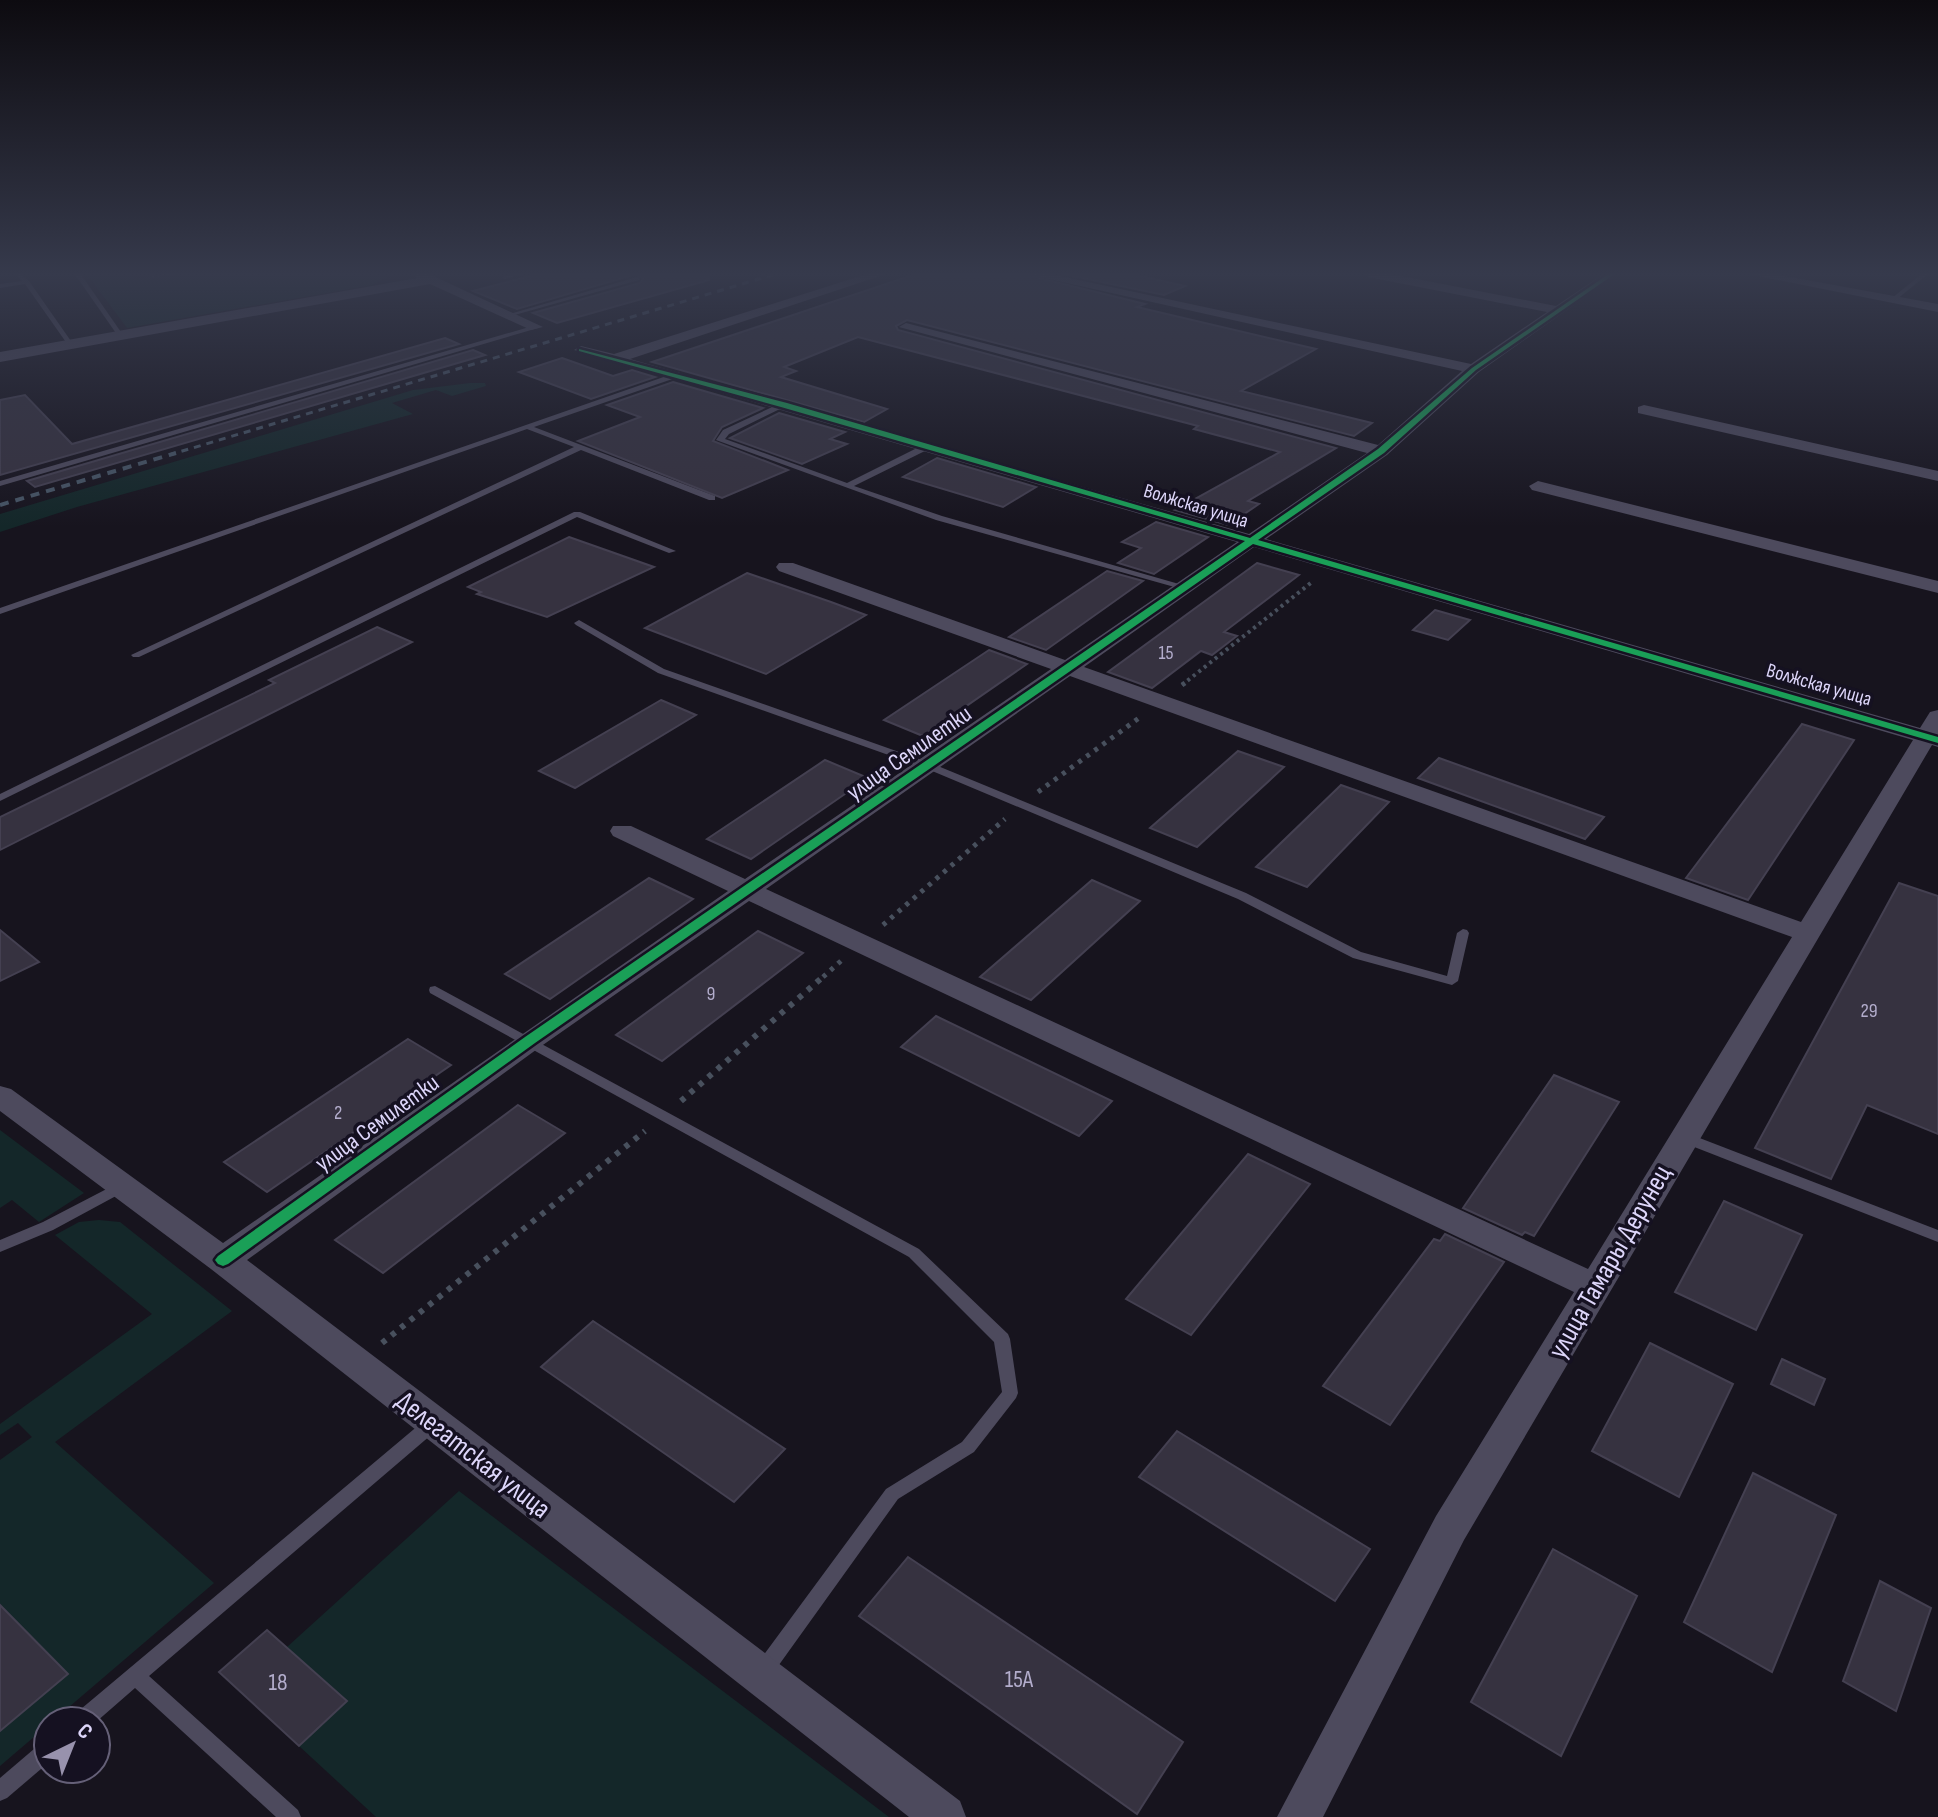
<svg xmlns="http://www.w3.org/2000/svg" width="1938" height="1817" font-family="'Sofia Sans Condensed',sans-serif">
<rect width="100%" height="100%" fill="#17141e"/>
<g fill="#142729">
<polygon points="86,273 131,274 135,279 179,273 395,273 372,285 127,328"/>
<polygon points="470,383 485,383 486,386 452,396 436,390 392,403 413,414 77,507 0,532 0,514 413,390"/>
<polygon points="0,1130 84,1193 39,1222 12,1200 0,1208"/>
<polygon points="99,1220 120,1222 232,1311 55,1442 214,1583 0,1766 0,1460 32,1437 18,1423 0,1435 0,1424 152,1314 55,1235 79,1222"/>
<polygon points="459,1491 889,1817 376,1817 299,1746 346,1701 287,1647"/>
</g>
<g fill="#363240" stroke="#444051" stroke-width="2">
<polygon points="542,273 708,273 709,280 557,323 533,313 640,283 643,279 636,274 517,309 473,291"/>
<polygon points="919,273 1019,273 1145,304 1137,307 1316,349 1241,391 1372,423 1354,436 907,320 896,326 898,330 1336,448 1248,501 1259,504 1228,525 1175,510 1280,452 1194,429 1198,426 858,337 784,367 796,371 781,377 887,409 864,422 652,362"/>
<polygon points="1058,273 1128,273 1185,286 1164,295"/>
<polygon points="445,338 459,344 0,475 0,400 25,395 72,444"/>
<polygon points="473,350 485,355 35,487 27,481"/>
<polygon points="562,358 613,376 632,370 655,377 591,399 519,372"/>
<polygon points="673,382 763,408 722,427 713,441 788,470 722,498 578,441 640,417 607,405"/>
<polygon points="779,413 845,432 830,439 847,444 802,464 730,438"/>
<polygon points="937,458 1036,487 1003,507 903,477"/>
<polygon points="1156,522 1208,537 1154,574 1118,563 1141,548 1122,542"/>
<polygon points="569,537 654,567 547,617 477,594 481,592 468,587"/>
<polygon points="1257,563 1299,575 1224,632 1237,636 1212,655 1201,651 1152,688 1108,672"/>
<polygon points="1107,571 1143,581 1046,650 1009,637"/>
<polygon points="747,573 831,602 866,615 766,674 645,628"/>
<polygon points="1435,610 1470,620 1448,640 1413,630"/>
<polygon points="377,627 412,642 0,850 0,817 275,683 269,680"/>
<polygon points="989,650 1027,664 923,736 884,720"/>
<polygon points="661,700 696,715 575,788 539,771"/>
<polygon points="1802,724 1854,740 1748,900 1686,878"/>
<polygon points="1238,751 1284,767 1197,847 1150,828"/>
<polygon points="1439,758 1604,817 1585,839 1418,778"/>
<polygon points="825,760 868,778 751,859 707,839"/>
<polygon points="1341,785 1389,802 1307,887 1256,867"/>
<polygon points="649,878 693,899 550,999 505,974"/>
<polygon points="1092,880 1140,901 1031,1000 980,977"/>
<polygon points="1899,883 1938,896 1938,1134 1867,1105 1831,1179 1755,1148"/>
<polygon points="0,930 39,962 0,981"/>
<polygon points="758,931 803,953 662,1061 616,1035"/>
<polygon points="936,1016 1112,1101 1079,1136 901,1047"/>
<polygon points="408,1039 451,1065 267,1192 224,1162"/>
<polygon points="1554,1075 1619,1102 1534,1236 1525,1232 1522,1235 1463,1208"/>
<polygon points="518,1105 565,1133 383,1273 335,1240"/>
<polygon points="1248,1154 1310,1184 1191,1335 1126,1299"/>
<polygon points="1724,1201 1802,1235 1756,1330 1675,1292"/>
<polygon points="1445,1234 1504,1262 1390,1425 1323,1386 1434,1239 1440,1241"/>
<polygon points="593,1321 785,1449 734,1502 541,1367"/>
<polygon points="1650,1343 1733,1384 1679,1497 1592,1451"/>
<polygon points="1782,1359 1825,1379 1814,1405 1771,1384"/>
<polygon points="1177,1431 1370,1549 1335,1601 1139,1477"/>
<polygon points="1753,1473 1836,1515 1772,1672 1684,1622"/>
<polygon points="1553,1549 1637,1596 1561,1756 1471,1702"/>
<polygon points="908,1557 1183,1742 1137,1814 859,1616"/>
<polygon points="1880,1581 1931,1608 1896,1711 1843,1681"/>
<polygon points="0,1605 68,1674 0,1731"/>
<polygon points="267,1630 347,1701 299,1746 219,1672"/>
</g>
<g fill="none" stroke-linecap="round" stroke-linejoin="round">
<polyline stroke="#48505d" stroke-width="3" stroke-dasharray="2 3" stroke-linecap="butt" points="152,276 173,273"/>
<polyline stroke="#48505d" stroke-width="4" stroke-dasharray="3 4" stroke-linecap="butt" points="1182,685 1312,582"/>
<g stroke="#48505d" stroke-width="5" stroke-dasharray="4 6" stroke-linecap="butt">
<polyline points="1182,685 1185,683"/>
<polyline points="1038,792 1139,718"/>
<polyline points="883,925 1005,819"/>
<polyline points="823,977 842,960"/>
</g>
<g stroke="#48505d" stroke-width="6" stroke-dasharray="5 7" stroke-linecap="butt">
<polyline points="681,1101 825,975"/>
<polyline points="382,1343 645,1131"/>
</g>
<g fill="#4d4a5d" fill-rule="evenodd">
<polygon points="14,273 20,273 29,281 73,344 72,345 68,345 25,284 0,288 0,284 22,281"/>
<polygon points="74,273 80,273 123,335 122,336 118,336"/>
<polygon points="415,273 422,273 419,275"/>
<polygon points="517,273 526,273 505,279 502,277"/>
<polygon points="1923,273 1929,273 1896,300 1892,300 1892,298"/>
<polygon points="637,277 640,279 639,280 511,316 506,315"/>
<polygon points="536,325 538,326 538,328 0,486 0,481"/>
<polygon points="678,372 682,374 681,376 534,427 715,496 715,500 709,500 581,450 139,657 133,657 131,655 574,447 527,429 0,614 0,608"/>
<polygon points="781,403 788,405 729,434 725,439 847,483 925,444 931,444 931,448 854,486 942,516 1186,586 1181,589 1178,588 936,520 716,440 723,430"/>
<polygon points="574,512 580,512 676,551 669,553 577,517 0,801 0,794"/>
<polygon points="579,620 664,669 933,764 1246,893 1361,952 1447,976 1457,933 1463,929 1467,930 1469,933 1458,981 1452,985 1353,958 1238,899 925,768 658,673 576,625 574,623"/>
<polygon points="435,986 919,1249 1008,1334 1010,1339 1018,1393 1016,1398 974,1452 898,1499 771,1676 764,1679 757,1676 755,1670 757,1664 886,1489 962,1442 1002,1392 994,1342 909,1257 430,993 429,990 430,987"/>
<polygon points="1684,1132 1938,1230 1938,1242 1679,1141 1677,1137 1679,1133"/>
<polygon points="122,1181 127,1182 129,1186 127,1190 53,1230 0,1252 0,1240 43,1222"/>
<polygon points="432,1417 438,1419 440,1424 438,1429 149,1676 298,1810 301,1817 276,1817 135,1688 96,1722 72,1721 75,1714 426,1419"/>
<polygon points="48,1740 48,1763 7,1798 0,1801 0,1778 41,1743"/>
</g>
<g fill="#4d4a5d" fill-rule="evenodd">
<polygon points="411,273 427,273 543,327 531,330 430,284 0,362 0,352 417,278"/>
<path d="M870,273H889L630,359L1249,534L1367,453L899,327L906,323L1378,445L1462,371L1022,273H1046L1471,364L1547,312L1368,277L1362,273H1386L1556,306L1605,273H1619L1479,372L1387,455L1266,539L1920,728L1930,712L1938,710V747L1932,745L1464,1540L1323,1817H1277L1436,1516L1574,1292L749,901L540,1047L247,1260L960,1801L966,1817H909L211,1269L0,1111V1086L11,1089L223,1243L728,891L613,836L610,831L613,826H631L745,879L1051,669L779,571L776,567L779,563H793L1065,660L1237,542L574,350L581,346L614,354ZM1254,547L1913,740L1801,922L1084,667ZM1070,676L1792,937L1588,1269L766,889Z"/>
<polygon points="1743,273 1769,273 1938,304 1938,312"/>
<polygon points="1644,405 1938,471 1938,481 1638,413 1638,407"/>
<polygon points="1538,481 1938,581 1938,593 1532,490 1529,486"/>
</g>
<polyline stroke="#475565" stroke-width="3" stroke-dasharray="7 6" stroke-linecap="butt" points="169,455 779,273"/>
<polyline stroke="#475565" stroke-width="4" stroke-dasharray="9 7" stroke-linecap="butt" points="0,505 176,453"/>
<defs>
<polygon id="cycleway" points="1610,273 1616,273 1476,370 1384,453 1258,540 1938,737 1938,743 1253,544 535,1043 228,1264 223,1266 218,1264 215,1260 218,1256 525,1037 1245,541 781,407 579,351 579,349 787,403 1250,538 1378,449 1472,368"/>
</defs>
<use href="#cycleway" stroke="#151121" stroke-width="5"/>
<use href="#cycleway" fill="#1a9f57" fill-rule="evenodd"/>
</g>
<linearGradient id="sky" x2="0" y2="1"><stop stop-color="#0d0b10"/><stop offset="0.52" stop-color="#363a4c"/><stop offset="1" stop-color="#363a4c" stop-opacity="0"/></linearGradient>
<rect width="1938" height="527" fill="url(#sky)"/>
<g text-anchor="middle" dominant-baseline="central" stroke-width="7" stroke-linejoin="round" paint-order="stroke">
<g font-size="20" fill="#ddd6fa" stroke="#151121">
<text transform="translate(1196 506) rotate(17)">Волжская улица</text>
<text transform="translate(1819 685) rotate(16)">Волжская улица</text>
</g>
<g font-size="20" fill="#b3adcc">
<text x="1166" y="653">15</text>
<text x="711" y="994">9</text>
<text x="1869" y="1011">29</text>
<text x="338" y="1113">2</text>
</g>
<g font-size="24" fill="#ddd6fa" stroke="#151121">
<text transform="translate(909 753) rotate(-35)">улица Семилетки</text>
<text transform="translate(377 1123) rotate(-36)">улица Семилетки</text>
</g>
<g font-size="24" fill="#b3adcc">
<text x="1019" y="1679">15А</text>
<text x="278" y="1682">18</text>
</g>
<g font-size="28" fill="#ddd6fa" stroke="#151121">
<text transform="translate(1610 1262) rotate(-60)">улица Тамары Дерунец</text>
<text transform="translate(473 1455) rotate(38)">Делегатская улица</text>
</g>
</g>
<g transform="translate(72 1745) rotate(43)"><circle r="38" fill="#151121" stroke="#656078" stroke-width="2"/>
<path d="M0-6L14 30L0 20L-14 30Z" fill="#9892ad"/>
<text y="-12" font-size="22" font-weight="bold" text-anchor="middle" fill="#ddd6fa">С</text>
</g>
</svg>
